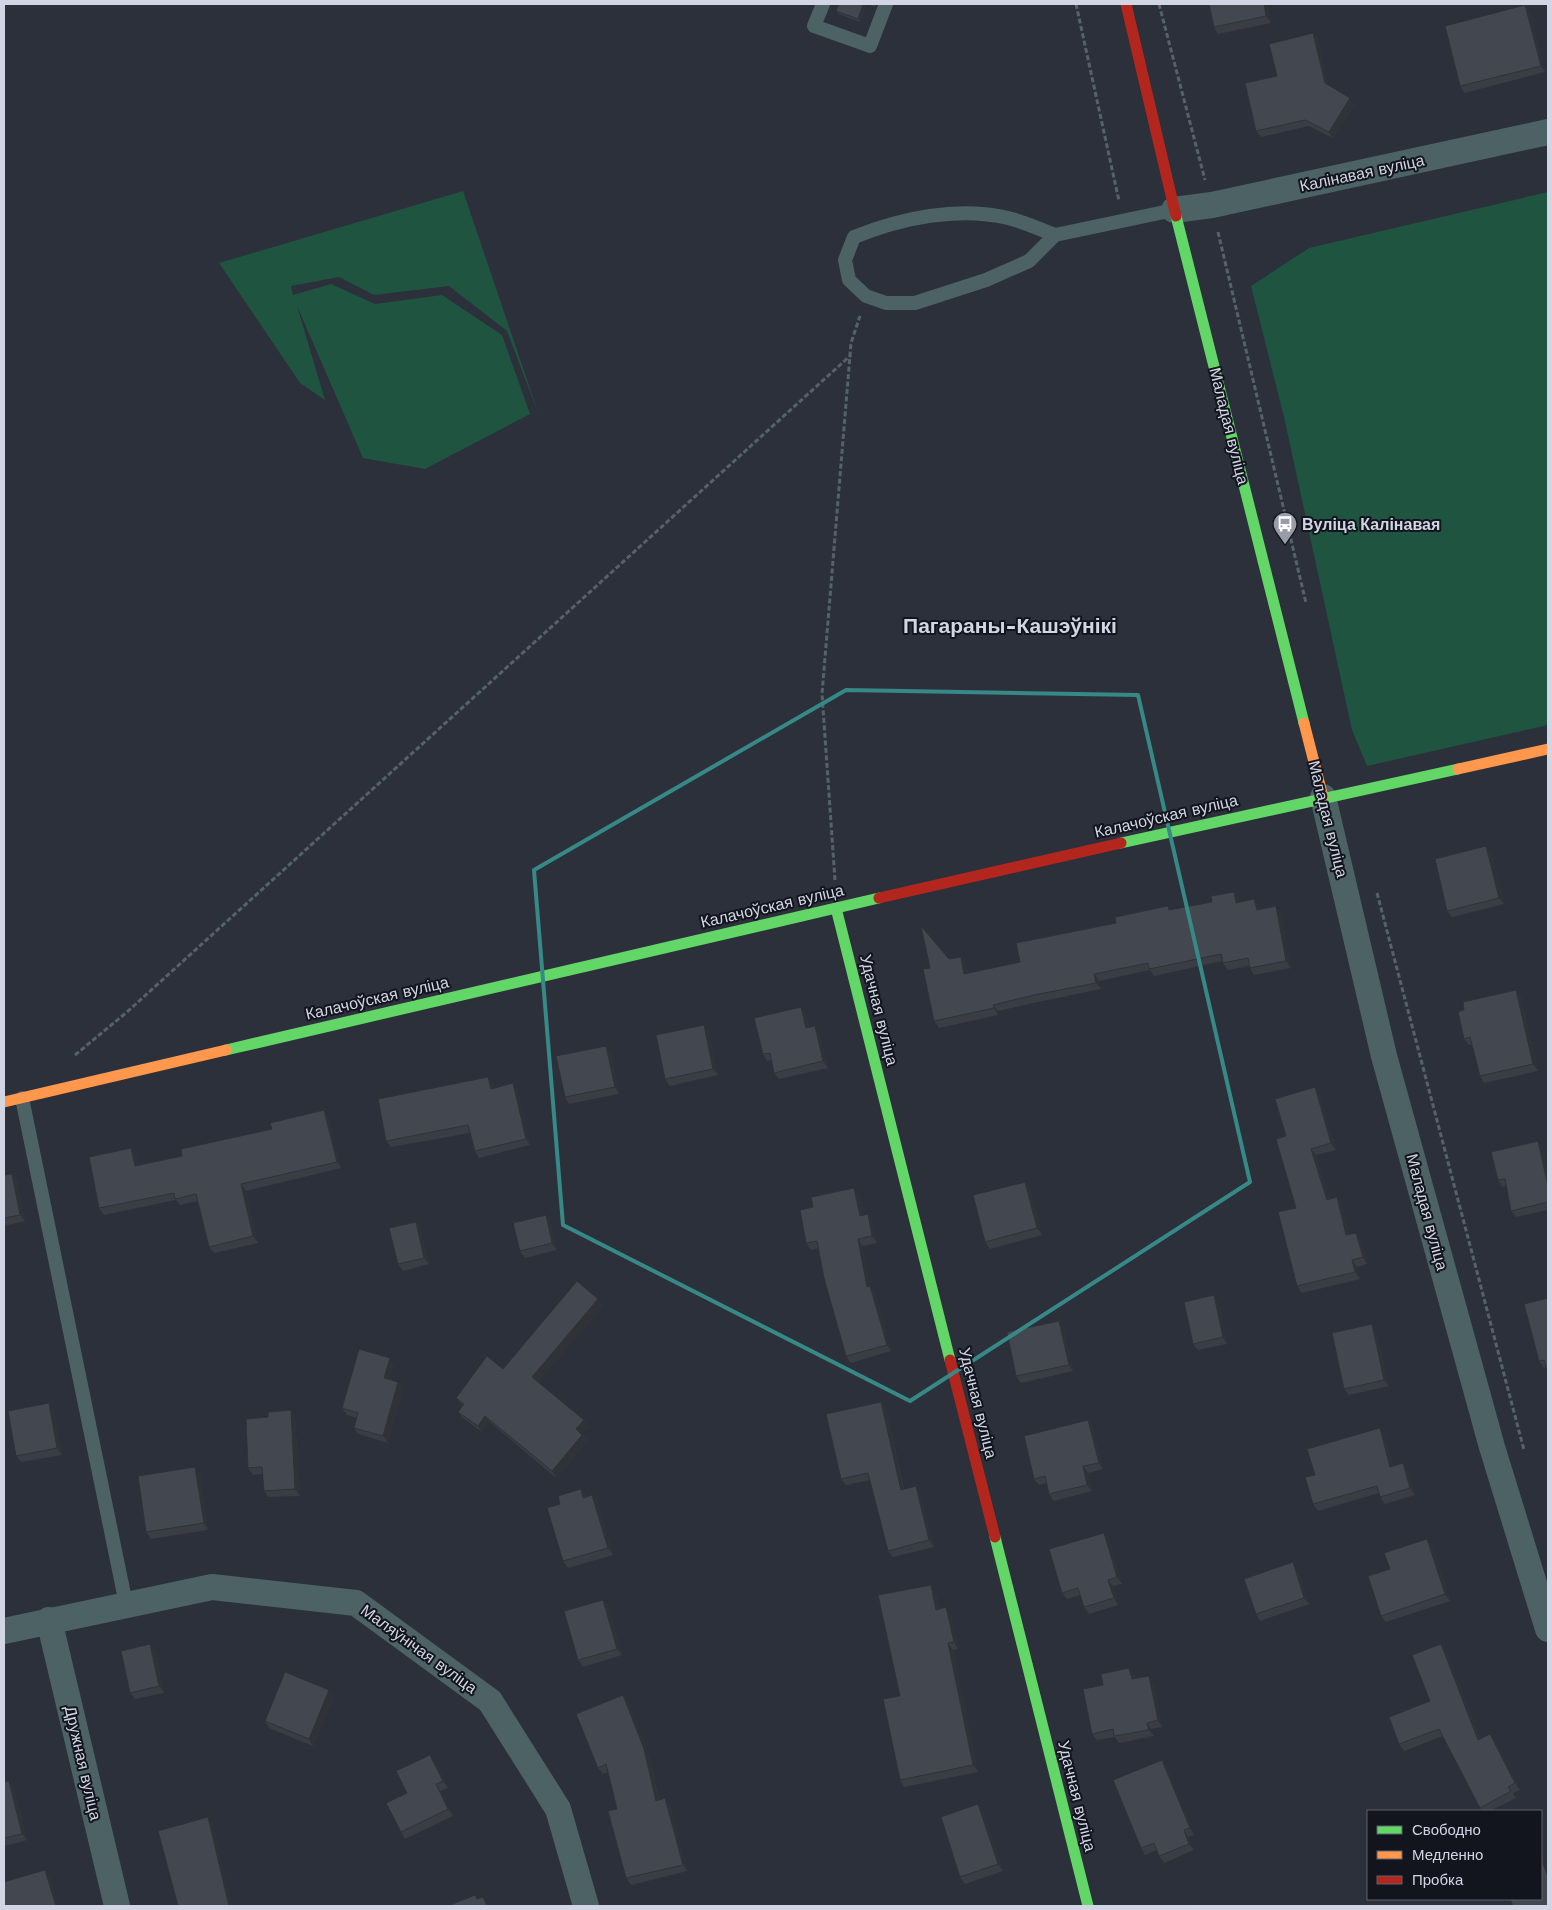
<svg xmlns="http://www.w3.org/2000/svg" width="1552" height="1910" font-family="'Work Sans',sans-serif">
<rect width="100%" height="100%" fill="#2c303a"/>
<g fill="#1e5440">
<polygon points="463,191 539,415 507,331 449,286 374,295 339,277 291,286 293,295 331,284 375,304 442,295 502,335 530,414 425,469 363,458 297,306 325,400 300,383 219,263"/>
<polygon points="1548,192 1548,725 1367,766 1352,730 1284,417 1251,286 1309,248"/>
</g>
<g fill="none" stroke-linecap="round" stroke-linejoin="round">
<g stroke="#546367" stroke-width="3" stroke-dasharray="5 2.5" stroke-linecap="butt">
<polyline points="1076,4 1119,201"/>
<polyline points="1159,4 1205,180"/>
<polyline points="1218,232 1306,603"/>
<polyline points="835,880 822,694 851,343 860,316"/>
<polyline points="1377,893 1524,1450"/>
<polyline points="75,1055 127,1012 851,355"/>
</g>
<g stroke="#4c6264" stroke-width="14">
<polyline points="823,4 814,26 870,46 886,4"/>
<path d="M1055,235C1040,229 1024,222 1008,218C958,206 901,218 854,237L845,260L849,280L866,296L886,303H915L986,280L1029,261L1055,235L1174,210"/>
<polyline points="22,1098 126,1604"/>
</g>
<g stroke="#4c6264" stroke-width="26">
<polyline points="1174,210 1212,205 1548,132"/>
<polyline points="1323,797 1384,1056 1492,1447 1548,1629"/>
<polyline points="49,1620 117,1906"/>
<polyline points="4,1631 212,1587 356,1603 490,1701 558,1809 586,1906"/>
</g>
<g stroke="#63d668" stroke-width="11">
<polyline points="1176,216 1304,723"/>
<polyline points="1121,843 1458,769"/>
<polyline points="836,908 950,1360"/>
<polyline points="226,1050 879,898"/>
<polyline points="995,1537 1088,1906"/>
</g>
<g stroke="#ff974d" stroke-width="11">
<polyline points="1304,723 1323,797"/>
<polyline points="1458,769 1548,749"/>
<polyline points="4,1102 226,1050"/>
</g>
<g stroke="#b3261e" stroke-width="11">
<polyline points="1126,4 1176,216"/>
<polyline points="879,898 1121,843"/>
<polyline points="950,1360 995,1537"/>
</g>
</g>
<g fill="#3a3d44">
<polygon points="839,4 876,4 875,7 867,4 860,22 839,14 836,11"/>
<polygon points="1267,4 1271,23 1218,34 1214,27"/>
<polygon points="1525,5 1530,12 1545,72 1464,93 1460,86"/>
<polygon points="1313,33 1318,40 1328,85 1355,104 1333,138 1309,126 1261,137 1256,131 1277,76"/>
<polygon points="1491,853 1504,904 1452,917 1447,911"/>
<polygon points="1234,892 1239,898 1239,902 1254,899 1259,906 1260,909 1281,913 1291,968 1254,975 1250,968 1249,966 1228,970 1223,963 1223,961 1154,976 1150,970 1099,981 1101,989 1038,1002 998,1011 998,1015 939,1028 934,1021 930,968 949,959 961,957 966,964 968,973 1020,962 1116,923 1171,910 1212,902"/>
<polygon points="1516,990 1521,997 1538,1071 1484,1083 1480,1076 1472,1045 1469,1045 1464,1039 1464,1010"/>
<polygon points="806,1013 809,1027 819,1033 828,1068 779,1079 774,1073 772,1060 767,1061 763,1054"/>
<polygon points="704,1025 708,1031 718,1075 670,1086 665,1079"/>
<polygon points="611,1053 619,1094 569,1104 565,1097"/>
<polygon points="488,1077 493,1084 494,1088 517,1090 530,1145 479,1158 475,1151 470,1133 391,1147 386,1141"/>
<polygon points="1319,1094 1336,1150 1316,1155 1329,1199 1337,1197 1342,1204 1349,1235 1356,1233 1361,1239 1367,1264 1357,1267 1360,1279 1302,1293 1297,1286 1296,1208 1286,1136"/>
<polygon points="328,1116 341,1168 246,1191 258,1243 214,1253 209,1247 198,1201 180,1205 176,1200 104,1215 99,1208 136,1154 138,1165 182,1156"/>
<polygon points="1538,1141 1543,1148 1548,1171 1548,1210 1516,1217 1511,1211 1506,1186 1502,1187 1498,1180"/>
<polygon points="12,1174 17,1180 25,1221 4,1226 4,1175"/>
<polygon points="1025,1182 1030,1189 1042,1235 990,1249 985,1242"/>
<polygon points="854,1188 859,1195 863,1215 868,1214 872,1221 877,1243 862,1246 870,1286 875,1293 891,1351 851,1363 846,1356 819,1248 811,1250 806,1243 813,1207"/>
<polygon points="546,1215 550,1222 557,1250 525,1258 520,1251"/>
<polygon points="416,1222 420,1228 429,1264 403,1271 398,1264"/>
<polygon points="1548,1298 1546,1367 1544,1368 1539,1361"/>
<polygon points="598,1299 603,1306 538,1382 584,1420 589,1427 582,1434 587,1441 556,1478 490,1422 482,1432 463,1418 458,1412 463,1406 456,1398 503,1369"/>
<polygon points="1218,1302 1227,1344 1198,1350 1193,1344"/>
<polygon points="1059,1321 1064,1328 1073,1371 1021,1383 1016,1376"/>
<polygon points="1376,1331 1389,1386 1349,1395 1344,1389"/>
<polygon points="394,1365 390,1380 398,1382 403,1389 388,1443 358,1434 354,1428 357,1418 347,1415 342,1408"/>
<polygon points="881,1402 886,1408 904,1489 920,1493 934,1547 893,1557 888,1551 870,1480 846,1485 841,1479"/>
<polygon points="54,1410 62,1455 21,1462 16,1456"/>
<polygon points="295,1417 300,1496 268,1497 264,1491 263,1474 253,1475 248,1468"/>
<polygon points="1092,1426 1103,1469 1088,1473 1092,1491 1054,1501 1049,1494 1047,1483 1039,1485 1034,1479"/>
<polygon points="1380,1428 1384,1435 1393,1466 1403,1463 1408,1470 1415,1495 1385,1504 1380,1497 1379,1493 1318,1511 1313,1504 1315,1475"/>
<polygon points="200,1474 208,1530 151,1539 146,1532"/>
<polygon points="581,1489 586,1497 592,1495 597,1502 613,1555 568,1568 563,1561 560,1504"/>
<polygon points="1109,1540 1122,1584 1113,1586 1118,1605 1089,1614 1084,1607 1080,1595 1067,1599 1062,1593"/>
<polygon points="1432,1545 1450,1601 1386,1622 1381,1616 1390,1569"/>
<polygon points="1297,1569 1309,1604 1260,1621 1256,1614"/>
<polygon points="935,1591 939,1609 951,1614 958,1649 953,1650 978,1772 904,1787 900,1780 900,1696"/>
<polygon points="603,1600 608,1606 622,1655 583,1667 578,1660"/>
<polygon points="150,1644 155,1651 164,1693 135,1699 130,1693"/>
<polygon points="1441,1644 1446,1651 1480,1739 1490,1734 1495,1741 1520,1790 1513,1793 1516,1798 1490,1811 1482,1811 1480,1808 1443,1736 1404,1751 1399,1744 1430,1701"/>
<polygon points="1129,1668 1134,1674 1135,1679 1149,1676 1154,1683 1162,1727 1151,1729 1154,1736 1119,1743 1115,1737 1097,1740 1092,1734 1103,1685"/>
<polygon points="329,1690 334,1697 313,1746 269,1728 265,1721"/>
<polygon points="623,1695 628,1702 649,1756 659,1800 670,1805 687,1871 631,1885 626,1878 617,1809 608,1772 603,1774 598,1768"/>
<polygon points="1162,1760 1166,1766 1194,1835 1188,1837 1194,1850 1164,1863 1159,1856 1157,1850 1145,1855 1141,1848"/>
<polygon points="435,1762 448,1788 440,1791 453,1816 405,1839 401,1832 407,1793"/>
<polygon points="4,1782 14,1787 27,1840 4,1846"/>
<polygon points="983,1811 1003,1871 965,1884 960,1877"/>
</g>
<g fill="#2f3237">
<polygon points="863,4 867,4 860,22 858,19"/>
<polygon points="1264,4 1267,4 1271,23 1266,16"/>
<polygon points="1525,5 1530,12 1545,72 1541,66"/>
<polygon points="1313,33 1318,40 1330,90 1325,83"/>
<polygon points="1350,98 1355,104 1333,138 1329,132"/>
<polygon points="1486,846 1491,853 1504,904 1499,898"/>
<polygon points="1234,892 1239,898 1241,909 1236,903"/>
<polygon points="1254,899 1259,906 1261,916 1257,910"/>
<polygon points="1276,906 1281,913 1291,968 1286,961"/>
<polygon points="961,957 966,964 969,980 964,974"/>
<polygon points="1094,974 1099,981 1101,989 1096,983"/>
<polygon points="1516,990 1521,997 1538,1071 1533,1064"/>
<polygon points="993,1005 998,1011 998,1015 994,1008"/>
<polygon points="801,1007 806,1013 810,1035 806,1028"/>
<polygon points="704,1025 708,1031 718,1075 713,1069"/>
<polygon points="815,1026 819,1033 828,1068 823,1061"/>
<polygon points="606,1046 611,1053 619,1094 615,1087"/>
<polygon points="488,1077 493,1084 496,1095 491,1089"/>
<polygon points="513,1083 517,1090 530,1145 526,1139"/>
<polygon points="1315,1087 1319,1094 1336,1150 1331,1143"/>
<polygon points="324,1110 328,1116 341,1168 337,1162"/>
<polygon points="1538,1141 1543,1148 1548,1171 1548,1186"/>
<polygon points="131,1148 136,1154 139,1173 135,1166"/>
<polygon points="1311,1149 1316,1155 1331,1207 1327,1200"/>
<polygon points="12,1174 17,1180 25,1221 20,1215"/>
<polygon points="1025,1182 1030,1189 1042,1235 1037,1228"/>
<polygon points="241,1184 246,1191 258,1243 253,1236"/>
<polygon points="854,1188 859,1195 865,1223 860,1216"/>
<polygon points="1337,1197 1342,1204 1351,1242 1346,1235"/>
<polygon points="868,1214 872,1221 877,1243 872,1236"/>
<polygon points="546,1215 550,1222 557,1250 552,1243"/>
<polygon points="416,1222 420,1228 429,1264 424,1258"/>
<polygon points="1356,1233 1361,1239 1367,1264 1363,1257"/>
<polygon points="858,1239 862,1246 872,1294 867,1287"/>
<polygon points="1352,1260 1357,1267 1360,1279 1355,1272"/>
<polygon points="870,1286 875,1293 891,1351 887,1345"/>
<polygon points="1214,1295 1218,1302 1227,1344 1223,1337"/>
<polygon points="598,1299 603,1306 537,1384 532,1377"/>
<polygon points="1059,1321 1064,1328 1073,1371 1069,1365"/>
<polygon points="1372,1324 1376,1331 1389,1386 1384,1380"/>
<polygon points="390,1358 394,1365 389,1385 384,1378"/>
<polygon points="398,1382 403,1389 388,1443 383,1436"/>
<polygon points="881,1402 886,1408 905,1497 901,1490"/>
<polygon points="49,1403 54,1410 62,1455 57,1448"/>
<polygon points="291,1410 295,1417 300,1496 295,1489"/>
<polygon points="485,1416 490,1422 482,1432 478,1426"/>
<polygon points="584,1420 589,1427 581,1436 576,1429"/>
<polygon points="1088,1420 1092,1426 1103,1469 1099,1463"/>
<polygon points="1380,1428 1384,1435 1395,1473 1390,1467"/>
<polygon points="582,1435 587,1441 556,1478 552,1471"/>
<polygon points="1403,1463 1408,1470 1415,1495 1410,1488"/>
<polygon points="1083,1466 1088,1473 1092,1491 1087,1485"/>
<polygon points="195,1467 200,1474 208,1530 204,1523"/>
<polygon points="916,1486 920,1493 934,1547 929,1540"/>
<polygon points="581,1489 585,1496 588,1504 583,1498"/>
<polygon points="592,1495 597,1502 613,1555 608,1548"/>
<polygon points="1104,1533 1109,1540 1122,1584 1117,1577"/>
<polygon points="1427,1539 1432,1545 1450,1601 1445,1594"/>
<polygon points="1293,1562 1297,1569 1309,1604 1304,1598"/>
<polygon points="1108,1580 1113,1586 1118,1605 1114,1598"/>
<polygon points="931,1585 935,1591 940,1616 936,1610"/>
<polygon points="603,1600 608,1606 622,1655 617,1649"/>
<polygon points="946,1607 951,1614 958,1649 954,1642"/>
<polygon points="948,1643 953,1650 978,1772 973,1765"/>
<polygon points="150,1644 155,1651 164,1693 159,1686"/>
<polygon points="1441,1644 1446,1651 1483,1747 1478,1740"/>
<polygon points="1129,1668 1134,1674 1136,1686 1132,1679"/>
<polygon points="1149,1676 1154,1683 1162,1727 1158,1720"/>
<polygon points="329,1690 334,1697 313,1746 309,1739"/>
<polygon points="623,1695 628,1702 649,1756 660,1807 656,1801"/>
<polygon points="1147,1723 1151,1729 1154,1736 1149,1730"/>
<polygon points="1490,1734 1495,1741 1520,1790 1515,1783"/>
<polygon points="430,1755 435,1762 448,1788 443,1781"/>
<polygon points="1162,1760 1166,1766 1194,1835 1190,1828"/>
<polygon points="9,1781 14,1787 27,1840 22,1834"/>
<polygon points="436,1784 440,1791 453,1816 448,1809"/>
<polygon points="665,1798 670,1805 687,1871 683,1865"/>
<polygon points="978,1804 983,1811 1003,1871 998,1864"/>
<polygon points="208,1817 213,1824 232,1906 229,1906"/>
<polygon points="1184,1830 1188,1837 1194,1850 1189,1844"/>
<polygon points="1541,1858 1544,1863 1548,1872 1548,1876"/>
<polygon points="45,1870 50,1876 59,1906 56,1906"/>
<polygon points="483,1897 488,1903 489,1906 487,1906"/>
</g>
<g fill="#43474f" stroke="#2f3237">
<polygon points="839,4 863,4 858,19 836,11"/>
<polygon points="1209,4 1264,4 1266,16 1214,27"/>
<polygon points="1525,5 1541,66 1460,86 1445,26"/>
<polygon points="1313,33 1325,83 1350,98 1329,132 1305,120 1256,131 1245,83 1277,76 1269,44"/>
<polygon points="1486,846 1499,898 1447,911 1435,859"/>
<polygon points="1234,892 1236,903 1254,899 1257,910 1276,906 1286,961 1250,968 1248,958 1223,963 1221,954 1149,969 1148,963 1094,974 1096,983 1034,995 993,1005 994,1008 934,1021 923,969 930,968 921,926 949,959 961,957 964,974 1020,962 1016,943 1116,923 1115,917 1168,906 1169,910 1212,902 1211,896"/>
<polygon points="1516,990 1533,1064 1480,1076 1470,1037 1464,1039 1458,1012 1464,1010 1463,1002"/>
<polygon points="801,1007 806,1028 815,1026 823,1061 774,1073 770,1053 763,1054 754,1018"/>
<polygon points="704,1025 713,1069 665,1079 656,1035"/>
<polygon points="606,1046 615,1087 565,1097 556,1056"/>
<polygon points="488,1077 491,1089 513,1083 526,1139 475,1151 468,1125 386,1141 378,1099"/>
<polygon points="1315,1087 1331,1143 1311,1149 1327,1200 1337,1197 1346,1235 1356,1233 1363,1257 1352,1260 1355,1272 1297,1286 1278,1212 1296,1208 1276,1139 1286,1136 1275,1099"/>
<polygon points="324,1110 337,1162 241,1184 253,1236 209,1247 196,1194 175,1199 174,1193 99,1208 89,1157 131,1148 135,1166 182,1156 181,1149 272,1129 270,1123"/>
<polygon points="1538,1141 1548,1186 1548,1202 1511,1211 1505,1179 1498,1180 1491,1152"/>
<polygon points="12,1174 20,1215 4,1218 4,1175"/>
<polygon points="1025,1182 1037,1228 985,1242 973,1195"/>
<polygon points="854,1188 860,1216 868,1214 872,1236 858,1239 867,1287 870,1286 887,1345 846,1356 824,1278 817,1241 806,1243 800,1210 813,1207 811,1197"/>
<polygon points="546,1215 552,1243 520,1251 513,1223"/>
<polygon points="416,1222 424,1258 398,1264 389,1228"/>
<polygon points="577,1281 598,1299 532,1377 584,1420 576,1429 582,1435 552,1471 485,1416 478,1426 458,1412 464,1404 456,1398 487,1356 503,1369"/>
<polygon points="1214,1295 1223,1337 1193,1344 1184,1302"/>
<polygon points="1548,1298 1548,1375 1544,1360 1539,1361 1524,1304"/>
<polygon points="1059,1321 1069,1365 1016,1376 1007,1332"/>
<polygon points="1372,1324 1384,1380 1344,1389 1332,1333"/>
<polygon points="359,1349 390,1358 384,1378 398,1382 383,1436 354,1428 358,1413 342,1408"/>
<polygon points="881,1402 901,1490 916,1486 929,1540 888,1551 868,1473 841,1479 826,1414"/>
<polygon points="49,1403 57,1448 16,1456 8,1411"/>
<polygon points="291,1410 295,1489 264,1491 262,1467 248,1468 246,1419 268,1417 268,1412"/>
<polygon points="1088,1420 1099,1463 1083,1466 1087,1485 1049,1494 1045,1476 1034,1479 1024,1436"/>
<polygon points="1380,1428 1390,1467 1403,1463 1410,1488 1380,1497 1377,1486 1313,1504 1305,1477 1315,1475 1307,1449"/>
<polygon points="195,1467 204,1523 146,1532 138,1476"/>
<polygon points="581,1489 583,1498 592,1495 608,1548 563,1561 547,1508 560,1504 558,1496"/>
<polygon points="1104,1533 1117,1577 1108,1580 1114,1598 1084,1607 1078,1588 1062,1593 1049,1549"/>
<polygon points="1427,1539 1445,1594 1381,1616 1368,1576 1390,1569 1384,1553"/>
<polygon points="1293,1562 1304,1598 1256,1614 1244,1579"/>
<polygon points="931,1585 936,1610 946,1607 954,1642 948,1643 973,1765 900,1780 883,1699 900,1696 878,1595"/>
<polygon points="603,1600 617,1649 578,1660 564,1611"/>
<polygon points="150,1644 159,1686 130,1693 121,1651"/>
<polygon points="1441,1644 1478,1740 1490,1734 1515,1783 1508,1787 1511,1791 1480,1808 1439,1729 1399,1744 1389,1717 1430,1701 1412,1655"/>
<polygon points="1129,1668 1132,1679 1149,1676 1158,1720 1147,1723 1149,1730 1114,1736 1113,1729 1092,1734 1083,1689 1103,1685 1101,1674"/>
<polygon points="285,1672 329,1690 309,1739 265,1721"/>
<polygon points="623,1695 644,1749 656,1801 665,1798 683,1865 626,1878 608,1811 617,1809 606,1764 598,1768 576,1714"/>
<polygon points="430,1755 443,1781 436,1784 448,1809 401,1832 386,1803 407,1793 396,1771"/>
<polygon points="1162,1760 1190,1828 1184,1830 1189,1844 1159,1856 1154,1843 1141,1848 1113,1780"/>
<polygon points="9,1781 22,1834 4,1838 4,1782"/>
<polygon points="978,1804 998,1864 960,1877 941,1817"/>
<polygon points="208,1817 229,1906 178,1906 158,1831"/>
<polygon points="1541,1859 1548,1876 1548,1906 1513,1906 1510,1899 1541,1899"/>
<polygon points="45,1870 56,1906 4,1906 4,1882"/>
<polygon points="475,1895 477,1899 483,1897 487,1906 448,1906"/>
<polygon points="1199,1904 1200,1906 1193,1906"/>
</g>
<path fill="none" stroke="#368986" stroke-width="4" stroke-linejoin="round" d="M846,690L1138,695L1250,1182L910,1401L563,1225L534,870Z"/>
<defs>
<symbol id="bus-pin" viewBox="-11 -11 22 30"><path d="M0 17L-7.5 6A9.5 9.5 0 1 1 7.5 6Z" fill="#989ca8" stroke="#12151e"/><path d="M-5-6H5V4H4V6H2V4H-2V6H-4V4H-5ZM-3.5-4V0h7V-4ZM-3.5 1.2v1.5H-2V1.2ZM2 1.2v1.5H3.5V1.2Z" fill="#fff"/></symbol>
</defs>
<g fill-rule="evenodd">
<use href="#bus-pin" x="1271" y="510" width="28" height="38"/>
</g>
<g text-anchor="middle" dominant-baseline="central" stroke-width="4" stroke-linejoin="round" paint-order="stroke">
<g font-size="16" fill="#d2d6e4" stroke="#12151e">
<text transform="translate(1362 173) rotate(-12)">Калінавая вуліца</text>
<text transform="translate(1229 426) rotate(76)">Маладая вуліца</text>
<text transform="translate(1166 816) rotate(-13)">Калачоўская вуліца</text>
<text transform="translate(1328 819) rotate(76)">Маладая вуліца</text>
<text transform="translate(772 906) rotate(-13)">Калачоўская вуліца</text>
<text transform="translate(377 998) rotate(-13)">Калачоўская вуліца</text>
<text transform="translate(879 1010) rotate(76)">Удачная вуліца</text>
<text transform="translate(1427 1212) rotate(75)">Маладая вуліца</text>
<text transform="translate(978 1403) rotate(76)">Удачная вуліца</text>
<text transform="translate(419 1649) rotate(36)">Маляўнічая вуліца</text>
<text transform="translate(83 1763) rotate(77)">Дружная вуліца</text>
<text transform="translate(1077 1796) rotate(76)">Удачная вуліца</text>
</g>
<g font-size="16" font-weight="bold" fill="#d2d6e4" stroke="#12151e" text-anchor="start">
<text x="1302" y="524">Вуліца Калінавая</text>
</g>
<g font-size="21" font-weight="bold" fill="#d2d6e4" stroke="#12151e">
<text x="1010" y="625">Пагараны-Кашэўнікі</text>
</g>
</g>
<rect width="1552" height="1910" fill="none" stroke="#d2d6e4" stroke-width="10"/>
<rect x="1367" y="1810" width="175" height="90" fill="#12151e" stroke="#5f626d"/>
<rect x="1377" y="1826" width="25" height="8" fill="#63d668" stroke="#5f626d"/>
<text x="1412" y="1835" font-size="15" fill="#d2d6e4">Свободно</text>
<rect x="1377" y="1851" width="25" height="8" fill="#ff974d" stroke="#5f626d"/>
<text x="1412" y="1860" font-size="15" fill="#d2d6e4">Медленно</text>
<rect x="1377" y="1876" width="25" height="8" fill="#b3261e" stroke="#5f626d"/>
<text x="1412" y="1885" font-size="15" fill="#d2d6e4">Пробка</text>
</svg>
